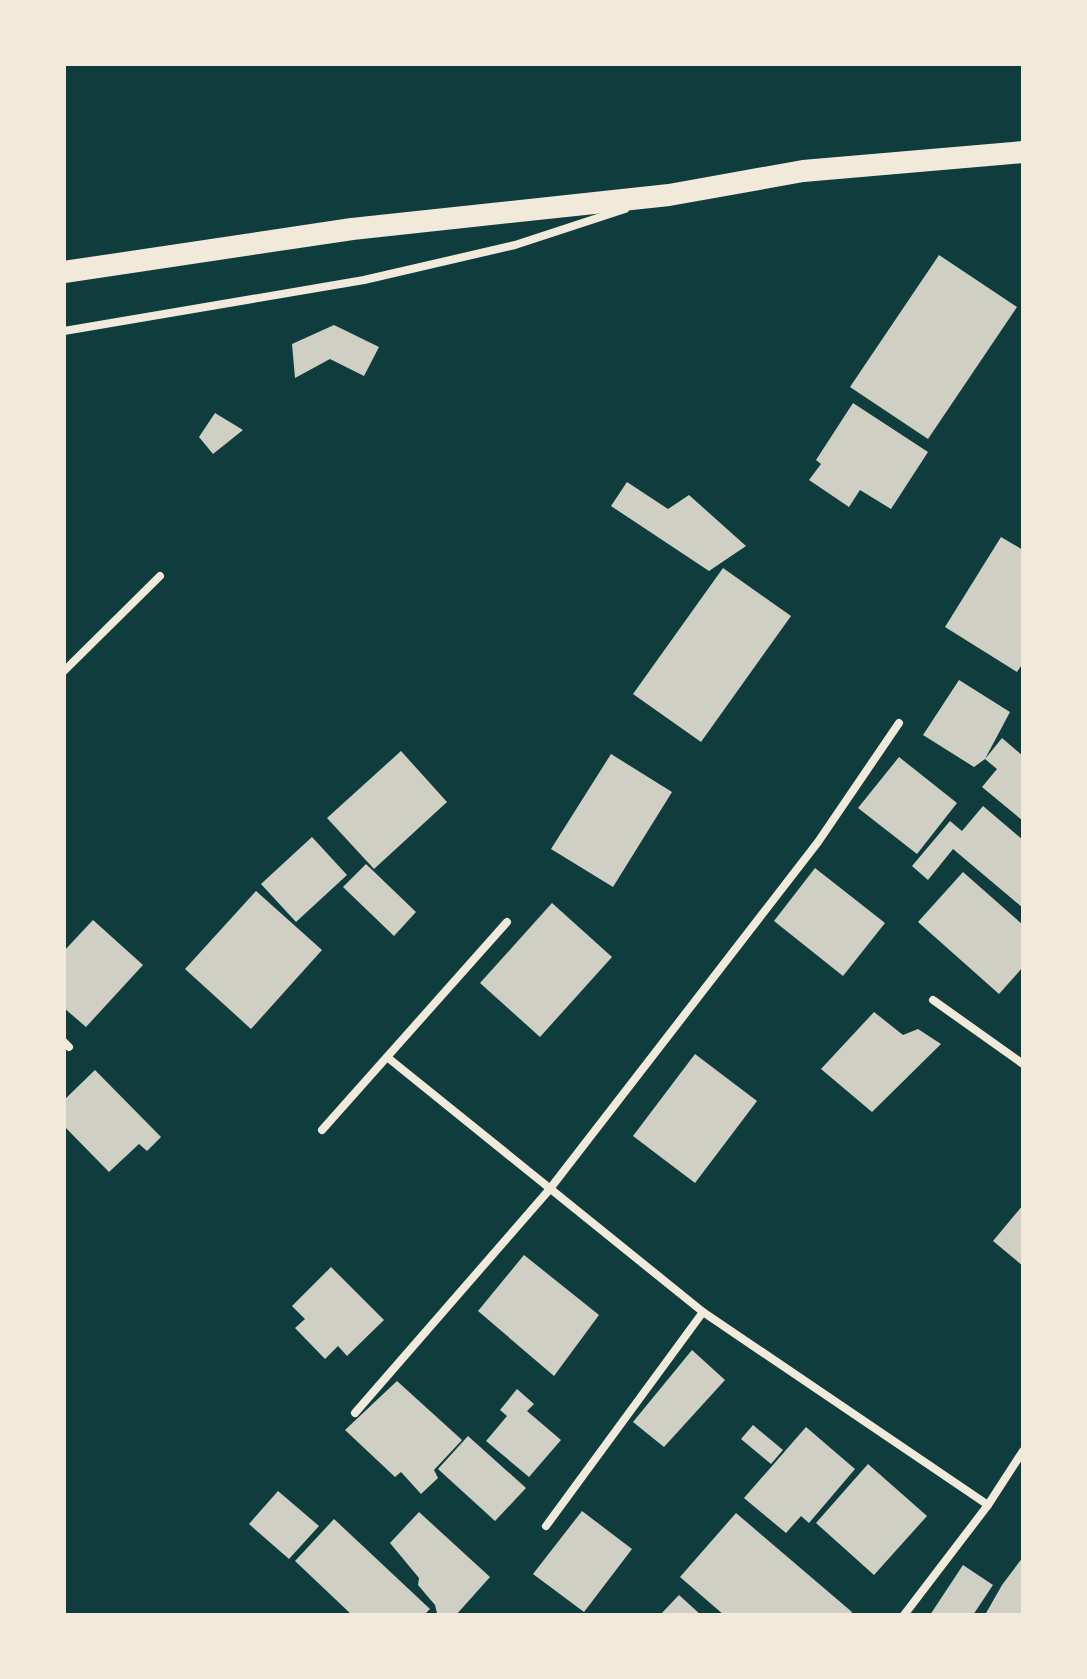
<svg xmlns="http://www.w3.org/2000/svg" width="1087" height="1679" font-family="'DejaVu Sans',sans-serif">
<rect width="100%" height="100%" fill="#0f3d3e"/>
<g fill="#cfcfc3">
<polygon points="939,255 1017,307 928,439 850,387"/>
<polygon points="334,325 379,347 364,376 330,359 295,378 292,344"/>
<polygon points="853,403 928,452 891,509 860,490 849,507 809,480 821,464 816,460"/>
<polygon points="215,413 243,430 213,454 199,437"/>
<polygon points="627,482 668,509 689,495 746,546 709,571 611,506"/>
<polygon points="1001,537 1023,550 1023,663 1017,672 945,627"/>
<polygon points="723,568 791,616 701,742 633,694"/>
<polygon points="959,680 1010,712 985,759 1002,738 1023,756 1023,821 982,787 997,769 985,759 974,767 923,735"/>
<polygon points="401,751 447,802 374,869 327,818"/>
<polygon points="611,754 672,792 613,887 551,849"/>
<polygon points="899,757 957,803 917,854 858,808"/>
<polygon points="983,806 1023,840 1023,908 953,849 928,880 912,866 950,821 962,831"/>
<polygon points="312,837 347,875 296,922 261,884"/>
<polygon points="366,864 416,912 394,936 343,887"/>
<polygon points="815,868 885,923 843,976 774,921"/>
<polygon points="963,872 1023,925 1023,967 999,994 918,922"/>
<polygon points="256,891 322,950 251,1029 185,969"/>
<polygon points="552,903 612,957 540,1037 480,983"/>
<polygon points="93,920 143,965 86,1027 64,1008 64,951"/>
<polygon points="874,1012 903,1035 918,1029 941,1044 872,1112 821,1069"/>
<polygon points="695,1054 757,1101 695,1183 633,1136"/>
<polygon points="95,1070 161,1137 147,1151 139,1144 109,1172 64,1126 64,1100"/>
<polygon points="1023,1205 1023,1266 993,1241"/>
<polygon points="524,1255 599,1315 554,1376 478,1311"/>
<polygon points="331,1267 384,1320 347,1356 338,1346 325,1359 295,1328 305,1319 292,1306"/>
<polygon points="692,1350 725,1380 664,1447 633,1422"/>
<polygon points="397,1381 462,1440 434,1470 438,1478 421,1494 401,1472 395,1477 345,1430"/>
<polygon points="517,1389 534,1404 527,1411 561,1440 529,1477 486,1441 507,1416 500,1410"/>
<polygon points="753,1425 783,1450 771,1464 741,1439"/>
<polygon points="806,1427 855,1469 809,1523 801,1516 786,1533 744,1498"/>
<polygon points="468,1436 526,1488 495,1521 438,1469"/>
<polygon points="868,1464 927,1516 874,1575 816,1523"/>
<polygon points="278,1491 319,1526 289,1559 249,1524"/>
<polygon points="582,1511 632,1549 584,1612 533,1574"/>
<polygon points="419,1512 490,1577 456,1615 437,1613 435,1605 418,1585 419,1578 390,1543"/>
<polygon points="736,1513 852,1612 850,1615 724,1615 680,1577"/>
<polygon points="334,1519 430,1609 424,1615 352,1615 295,1561"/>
<polygon points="1023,1557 1023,1615 985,1615 1002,1585"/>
<polygon points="963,1565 993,1585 973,1615 930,1615"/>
<polygon points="679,1595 701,1615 660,1615"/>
</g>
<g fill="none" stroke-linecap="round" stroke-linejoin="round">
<g stroke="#f1e9da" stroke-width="8">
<polyline points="64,331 364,280 515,245 625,209"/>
<polyline points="64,671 160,576"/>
<polyline points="933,1000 1023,1064"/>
<polyline points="64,1042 69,1047"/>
<polyline points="387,1057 703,1312 988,1505"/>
<polyline points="322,1130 507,922"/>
<polyline points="355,1413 549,1190 818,842 899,723"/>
<polyline points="546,1526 703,1312"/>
<polyline points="904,1615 988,1505 1023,1451"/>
</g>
<polyline stroke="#f1e9da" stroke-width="22" points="64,272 352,229 669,195 803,171 1023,152"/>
</g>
<rect width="1087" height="1679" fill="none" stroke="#f1e9da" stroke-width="132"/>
</svg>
